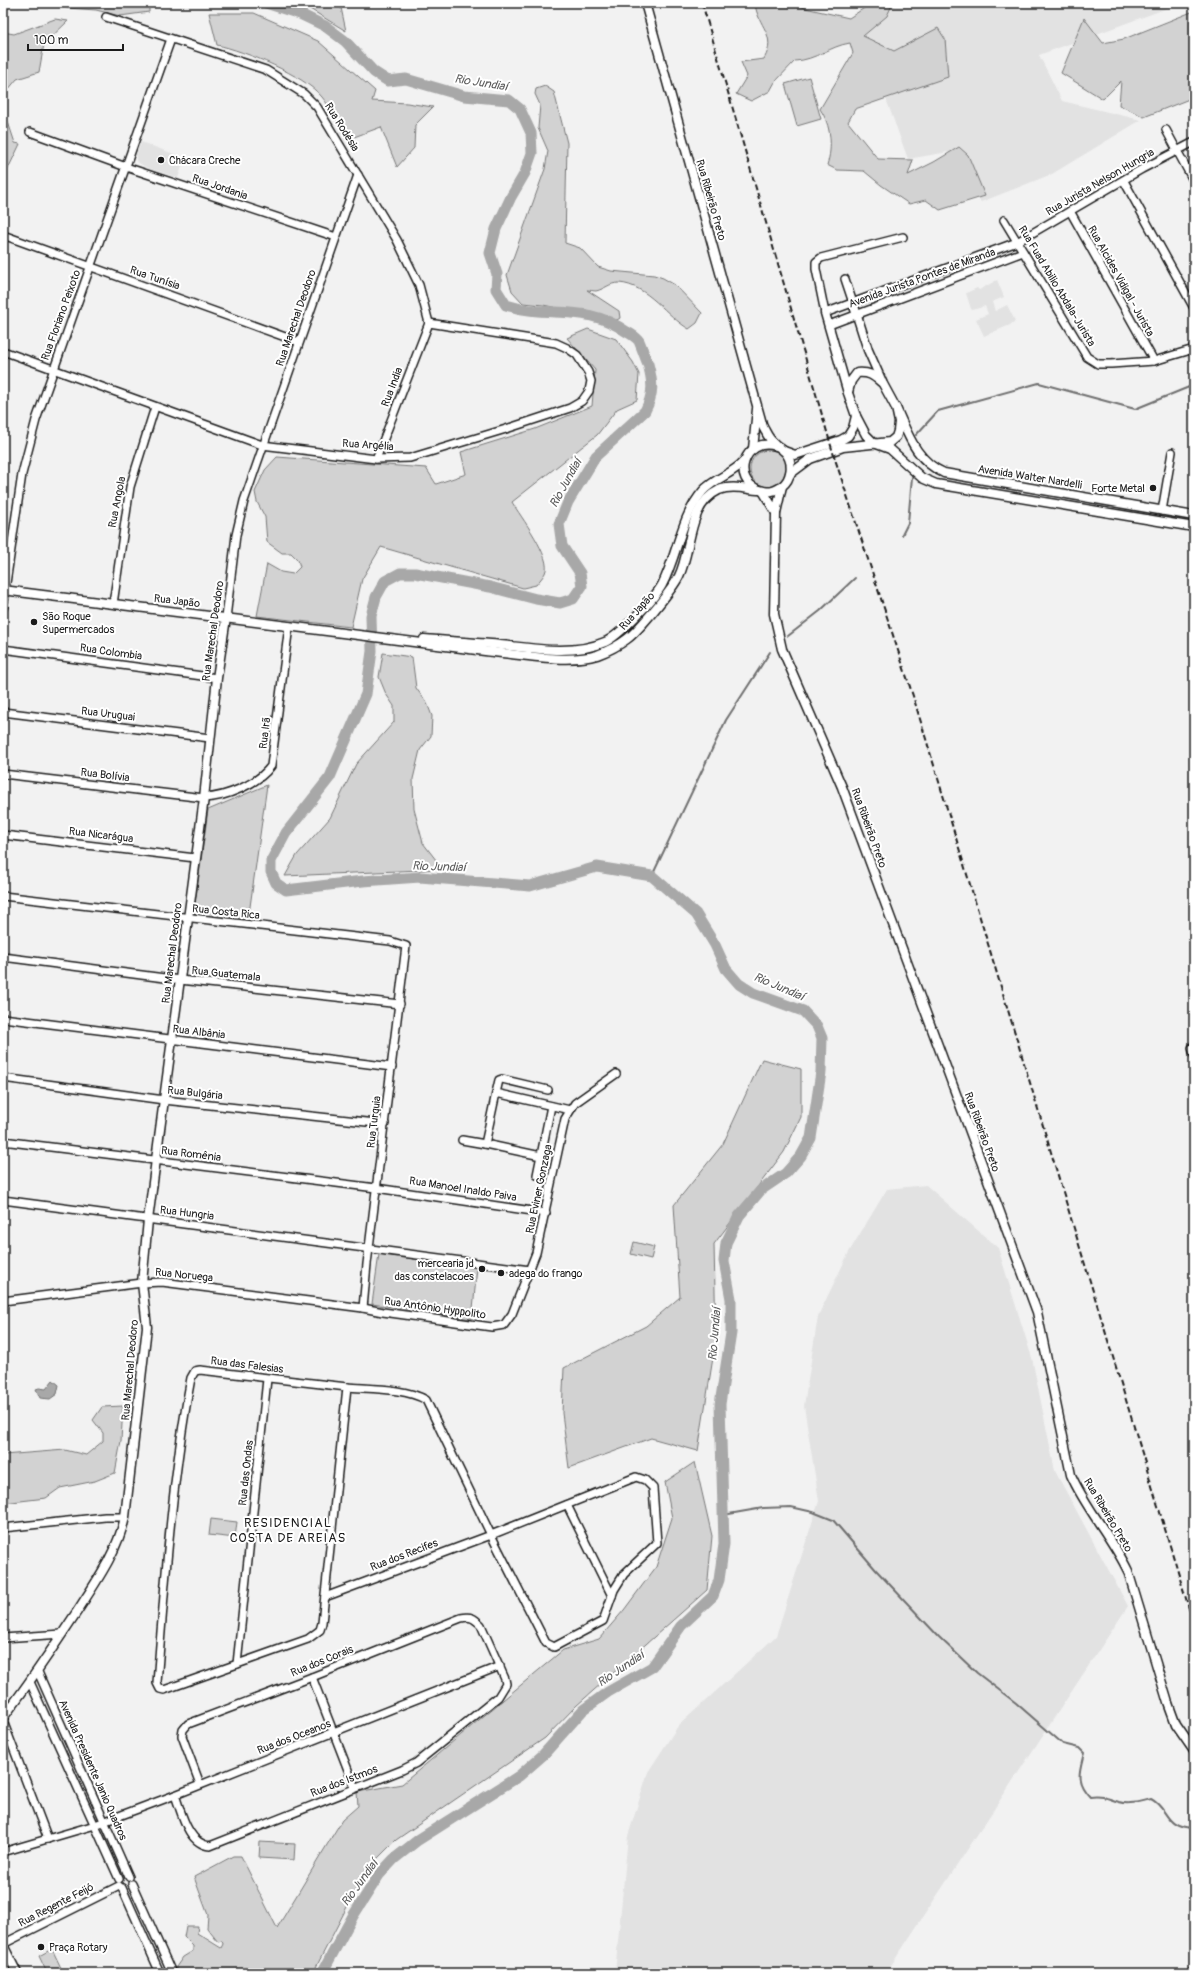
<svg xmlns="http://www.w3.org/2000/svg" width="1197" height="1976" font-family="Pangolin,sans-serif">
<rect width="100%" height="100%" fill="#f2f2f2"/>
<filter id="ink" filterUnits="userSpaceOnUse"><feTurbulence type="fractalNoise" baseFrequency=".025" numOctaves="2"/><feDisplacementMap in="SourceGraphic" scale="8" xChannelSelector="R" yChannelSelector="G"/><feConvolveMatrix kernelMatrix="1 2 1 2 8 2 1 2 1" color-interpolation-filters="sRGB"/></filter>
<g filter="url(#ink)">
<g fill="#e2e2e2">
<polygon points="887,3 1175,3 1176,5 1039,55 1062,101 1141,120 1052,174 981,202 948,152 908,159 859,25"/>
<polygon points="141,142 185,158 178,178 147,168 136,161 136,155"/>
<polygon points="997,280 1004,297 992,302 995,311 1007,305 1015,321 1010,325 984,336 976,319 988,314 985,306 973,310 971,309 966,293 977,288 979,290"/>
<polygon points="926,1185 998,1248 1032,1358 1055,1471 1128,1606 886,1973 615,1973 628,1836 648,1772 678,1726 776,1636 819,1501 804,1406 818,1316 849,1252 887,1189"/>
</g>
<g fill="#d2d2d2" stroke="#777">
<polygon points="52,3 149,3 149,12 120,16 96,10 67,8"/>
<polygon points="300,3 340,3 346,31"/>
<path d="M755,3H793L805,8L849,18L872,3H898L891,7L887,16L863,36L894,51L938,28L945,39L948,77L855,109L848,122L878,159L913,160L908,175L934,162L959,147L968,155L985,196L940,210L926,200L909,204L881,185L864,171L837,170L827,165C833,147 831,125 820,109L853,53L850,43C830,46 816,60 795,61L775,82L770,91L751,101L736,94L747,76L741,62L764,59C778,35 757,26 755,3Z"/>
<polygon points="1194,11 1194,97 1144,117 1119,105 1121,81 1103,99 1061,73 1084,18 1103,43 1124,39"/>
<path d="M209,13H254L318,41L375,91L372,101L407,103L433,107L415,125L414,148L397,167L381,127L346,140C339,126 332,109 322,97C304,75 245,51 217,45Z"/>
<polygon points="55,19 68,21 44,44 39,72 17,79 3,96 3,32 14,34"/>
<polygon points="809,77 821,119 797,126 785,84"/>
<path d="M545,86L554,92L567,143L565,243L580,248L598,267L611,271L654,275L663,278L675,285L702,313L697,323L689,329C666,316 648,285 619,283C609,283 605,289 596,291C594,291 589,290 587,290L619,311L620,318L617,320L543,305L523,303L512,291L507,275L545,169L548,151L538,128L540,105L535,94L536,89Z"/>
<polygon points="3,107 15,143 20,144 5,175 3,175"/>
<path d="M588,329L616,339L633,362L639,374L637,400L617,409L597,435L512,502C520,516 553,558 545,573C543,577 539,581 536,585L523,588L381,547L362,579L351,627L257,616L267,564L281,572L293,574L300,567L298,560L291,553H282L267,542L265,517L257,502L255,492L265,470L277,457L426,468L436,484L466,474L461,452L535,429L592,406L595,370L567,338Z"/>
<circle cx="769" cy="469" r="19"/>
<polygon points="383,653 412,657 416,688 427,703 432,716 431,736 420,750 413,779 414,809 423,843 443,869 285,876 297,855 330,818 356,764 394,722 394,706 386,694 379,677"/>
<polygon points="267,785 248,921 198,917 194,911 208,810"/>
<polygon points="762,1059 801,1069 801,1117 784,1152 714,1244 716,1339 698,1451 651,1438 569,1468 562,1413 564,1368 646,1326 680,1297 674,1205 723,1144"/>
<polygon points="634,1242 654,1247 651,1259 631,1254"/>
<polygon points="379,1254 477,1268 472,1319 372,1304"/>
<polygon points="123,1406 121,1441 115,1473 95,1481 60,1488 46,1498 3,1503 3,1455 65,1450 86,1455 103,1441 103,1433 93,1420 102,1407"/>
<polygon points="695,1462 712,1536 707,1590 576,1706 545,1738 396,1840 366,1870 313,1973 177,1973 176,1967 183,1957 193,1951 193,1946 184,1937 186,1926 198,1926 197,1933 221,1948 223,1944 222,1941 218,1942 207,1928 208,1915 194,1877 233,1856 241,1856 277,1928 342,1820 358,1806 357,1792 402,1784 563,1650 599,1639 624,1610 656,1567 672,1518 665,1482"/>
<polygon points="211,1519 237,1522 235,1538 209,1535"/>
<polygon points="260,1842 295,1844 294,1860 259,1858"/>
<polygon points="52,1949 62,1970 55,1973 47,1973 39,1956"/>
</g>
<polygon fill="#a8a8a8" stroke="#707070" points="53,1380 59,1385 57,1394 50,1399 40,1398 36,1389 39,1388 46,1389"/>
<g fill="none" stroke-linecap="round" stroke-linejoin="round">
<g stroke="#707070" stroke-width="2">
<polyline points="916,435 938,411 1039,383 1135,409 1194,385"/>
<polyline points="902,535 908,523 912,477"/>
<polyline points="788,636 820,611 855,578"/>
<polyline points="652,876 726,720 770,652"/>
<path d="M723,1515L763,1508L791,1507L813,1512L833,1520L876,1570L939,1637L977,1673L1016,1703L1063,1744L1079,1748L1084,1753C1079,1773 1075,1781 1090,1797C1101,1795 1109,1799 1119,1802C1130,1805 1140,1802 1151,1799C1169,1808 1163,1828 1194,1829"/>
</g>
<path stroke="#a8a8a8" stroke-width="11" d="M266,3L300,14L325,26L345,41L374,72L388,81L406,79L464,96L509,100L520,109L531,133L532,153L525,173L511,197L496,229L490,253L497,274L496,289L506,305C549,319 585,302 627,332C631,334 636,337 639,341C642,348 645,357 648,364C653,382 654,394 645,411L596,456L568,502L559,524L562,546L580,573L582,586L573,599L560,603L536,599L490,587L415,573H400L385,581L376,597L371,616L372,651L366,694L330,777L286,833L271,861V872L276,883L286,890L363,881L420,877L530,886L597,867L652,876L696,914L715,945L726,969L739,984L753,993L803,1011L817,1026L822,1038L821,1072L811,1138L801,1156L786,1173L761,1190L739,1216L726,1243L724,1261L731,1299V1333L720,1404L724,1544L719,1580L713,1596L681,1626L652,1667L608,1692L583,1710L543,1755L519,1776L418,1840L394,1859L379,1875L353,1916L322,1973"/>
<defs>
<g id="minor">
<polyline points="106,17 266,70 304,94 317,107 397,240 419,285 429,323"/>
<polyline points="1166,130 1194,182"/>
<polyline points="30,132 126,167 336,237"/>
<polyline points="1124,181 1194,308"/>
<polyline points="1070,211 1154,361"/>
<polyline points="1004,220 1087,357 1098,364 1111,364 1154,361 1194,349"/>
<polyline points="3,235 299,342"/>
<polyline points="903,237 821,258 816,262 816,269 825,313 1017,242 1142,169 1194,142"/>
<polyline points="845,279 853,303"/>
<polyline points="829,325 1023,252"/>
<polyline points="3,351 262,445 376,459 410,458 506,429 570,408 582,401 589,391 591,381 588,372 577,355 567,348 556,343 429,323"/>
<polyline points="376,459 429,323"/>
<polyline points="1162,511 1172,452"/>
<polyline points="5,590 22,474 36,420 171,39"/>
<polyline points="113,604 130,487 155,407"/>
<polyline points="226,618 236,535 244,501 358,175"/>
<polyline points="3,649 217,678"/>
<polyline points="3,712 210,738"/>
<path d="M3,774L204,798C226,797 258,784 271,766L289,626"/>
<polyline points="3,835 195,858"/>
<polyline points="3,896 390,941 406,946 367,1264 363,1308"/>
<polyline points="3,957 180,980 400,1004"/>
<polyline points="3,1018 392,1067"/>
<polyline points="1194,1045 1192,1048 1194,1055"/>
<polyline points="3,1078 164,1100 385,1124"/>
<polyline points="496,1093 499,1080 502,1079 548,1090"/>
<polyline points="462,1140 485,1144 496,1093 570,1110"/>
<polyline points="3,1141 376,1188 546,1213"/>
<polyline points="485,1144 541,1156"/>
<polyline points="537,1175 551,1106"/>
<polyline points="3,1200 530,1270"/>
<polyline points="3,1301 142,1283 162,1282 363,1308 383,1312 492,1327 504,1325 512,1314 536,1253 565,1119 575,1103 616,1074"/>
<path d="M200,1370L347,1387L322,1623L320,1630L308,1639L164,1690L160,1689L157,1683C165,1581 172,1479 191,1378L195,1371Z"/>
<polyline points="567,1505 612,1596"/>
<polyline points="3,1528 105,1517 125,1517"/>
<path d="M325,1597L491,1535L636,1477L645,1480L653,1488L657,1543L624,1574L614,1590L603,1621L554,1647L546,1643L491,1535L426,1400C406,1388 370,1389 347,1387"/>
<polyline points="3,1638 62,1634"/>
<polyline points="237,1664 267,1379"/>
<polyline points="38,1672 129,1877"/>
<polyline points="312,1677 355,1788"/>
<polyline points="30,1682 119,1879"/>
<polyline points="3,1721 48,1839"/>
<path d="M175,1795C182,1814 188,1844 210,1846L402,1770L416,1763L498,1697L506,1684L505,1679L481,1625C474,1618 471,1616 461,1618L312,1677L188,1724L183,1730L182,1736L200,1784"/>
<polyline points="3,1852 95,1825 175,1795 500,1666"/>
<polyline points="132,1884 172,1973"/>
<polyline points="122,1888 160,1973"/>
<polyline points="3,1944 119,1886"/>
</g>
<g id="tertiary">
<path d="M645,3L763,427C766,432 768,438 773,442C776,446 781,448 785,452C794,462 792,479 781,487C775,491 767,493 760,490C730,481 744,436 776,446"/>
<polyline points="825,313 848,393 856,416 866,435 874,443 890,449 922,478 936,484 1194,527"/>
<path d="M848,392L851,381L857,373C869,372 873,375 881,382"/>
<path d="M896,408C908,434 916,461 944,473L1194,516"/>
<polyline points="753,449 757,409"/>
<polyline points="784,451 795,455 841,440 848,436 853,428 856,416"/>
<polyline points="790,474 810,459 843,447 890,442 896,437 898,431 899,422 896,408 883,384 868,350 853,303"/>
<polyline points="763,491 776,513 782,486"/>
<path d="M776,513L774,614L782,649L842,787L1037,1312L1071,1475C1086,1509 1112,1537 1128,1571L1168,1703L1176,1725L1194,1751"/>
<path d="M3,590L485,651C516,654 568,664 597,655C608,651 618,646 627,639C639,630 672,590 679,576C692,550 687,505 719,490C731,485 746,489 758,490"/>
<polyline points="3,607 5,590"/>
<path d="M424,639C447,641 469,642 491,644C526,647 571,657 605,642C619,636 654,599 662,585C678,554 680,518 703,491C715,478 733,474 744,461"/>
<path d="M3,1718C30,1682 55,1645 80,1607C98,1579 118,1550 125,1517L147,1327L142,1283L148,1220L204,798L217,678L226,618"/>
<polyline points="3,1945 17,1973"/>
<polyline points="1192,1973 1194,1970"/>
</g>
</defs>
<use href="#minor" stroke="#1c1c1c" stroke-width="10"/>
<use href="#tertiary" stroke="#1c1c1c" stroke-width="11"/>
<use href="#minor" stroke="#fff" stroke-width="7"/>
<use href="#tertiary" stroke="#fff" stroke-width="8"/>
<polyline stroke="#1c1c1c" stroke-width="2" stroke-dasharray="6 3" stroke-linecap="butt" points="702,3 834,456 913,696 1194,1625"/>
</g>
</g>
<g fill="#1c1c1c" stroke="#fff" stroke-width="1.5">
<circle cx="161" cy="160" r="4"/>
<circle cx="1153" cy="488" r="4"/>
<circle cx="34" cy="622" r="4"/>
<circle cx="482" cy="1269" r="4"/>
<circle cx="501" cy="1273" r="4"/>
<circle cx="41" cy="1947" r="4"/>
</g>
<g text-anchor="middle" dominant-baseline="central" stroke-width="4" stroke-linejoin="round" paint-order="stroke">
<g font-size="11" fill="#1c1c1c" stroke="#fff">
<text transform="translate(342 127) rotate(58)">Rua Rodésia</text>
<text transform="translate(1100 182) rotate(-30)">Rua Jurista Nelson Hungria</text>
<text transform="translate(220 187) rotate(19)">Rua Jordania</text>
<text transform="translate(711 200) rotate(74)">Rua Ribeirão Preto</text>
<text transform="translate(155 278) rotate(19)">Rua Tunísia</text>
<text transform="translate(922 278) rotate(-20)">Avenida Jurista Pontes de Miranda</text>
<text transform="translate(1121 281) rotate(61)">Rua Alcides Vidigal - Jurista</text>
<text transform="translate(1057 286) rotate(59)">Rua Fuad Abilio Abdala-Jurista</text>
<text transform="translate(61 315) rotate(-70)">Rua Floriano Peixoto</text>
<text transform="translate(296 318) rotate(-71)">Rua Marechal Deodoro</text>
<text transform="translate(392 387) rotate(-69)">Rua India</text>
<text transform="translate(368 445) rotate(4)">Rua Argélia</text>
<text transform="translate(1030 477) rotate(9)">Avenida Walter Nardelli</text>
<text transform="translate(117 502) rotate(-79)">Rua Angola</text>
<text transform="translate(177 601) rotate(7)">Rua Japão</text>
<text transform="translate(637 611) rotate(-48)">Rua Japão</text>
<text transform="translate(213 631) rotate(-82)">Rua Marechal Deodoro</text>
<text transform="translate(111 652) rotate(8)">Rua Colombia</text>
<text transform="translate(108 714) rotate(7)">Rua Uruguai</text>
<text transform="translate(265 733) rotate(-83)">Rua Irã</text>
<text transform="translate(105 775) rotate(7)">Rua Bolívia</text>
<text transform="translate(869 828) rotate(70)">Rua Ribeirão Preto</text>
<text transform="translate(101 835) rotate(7)">Rua Nicarágua</text>
<text transform="translate(226 912) rotate(6)">Rua Costa Rica</text>
<text transform="translate(172 953) rotate(-83)">Rua Marechal Deodoro</text>
<text transform="translate(226 974) rotate(6)">Rua Guatemala</text>
<text transform="translate(199 1032) rotate(7)">Rua Albânia</text>
<text transform="translate(195 1093) rotate(6)">Rua Bulgária</text>
<text transform="translate(374 1122) rotate(-83)">Rua Turquia</text>
<text transform="translate(982 1132) rotate(70)">Rua Ribeirão Preto</text>
<text transform="translate(191 1154) rotate(7)">Rua Romênia</text>
<text transform="translate(463 1189) rotate(9)">Rua Manoel Inaldo Paiva</text>
<text transform="translate(539 1189) rotate(-78)">Rua Eviner Gonzaga</text>
<text transform="translate(187 1213) rotate(7)">Rua Hungria</text>
<text transform="translate(184 1275) rotate(6)">Rua Noruega</text>
<text transform="translate(435 1308) rotate(8)">Rua Antônio Hyppolito</text>
<text transform="translate(247 1365) rotate(7)">Rua das Falesias</text>
<text transform="translate(130 1370) rotate(-85)">Rua Marechal Deodoro</text>
<text transform="translate(246 1473) rotate(-84)">Rua das Ondas</text>
<text transform="translate(1108 1515) rotate(59)">Rua Ribeirão Preto</text>
<text transform="translate(404 1555) rotate(-21)">Rua dos Recifes</text>
<text transform="translate(322 1661) rotate(-22)">Rua dos Corais</text>
<text transform="translate(294 1737) rotate(-21)">Rua dos Oceanos</text>
<text transform="translate(93 1770) rotate(66)">Avenida Presidente Janio Quadros</text>
<text transform="translate(344 1781) rotate(-21)">Rua dos Istmos</text>
<text transform="translate(56 1905) rotate(-27)">Rua Regente Feijó</text>
</g>
<g font-size="11" fill="#1c1c1c" stroke="#fff" text-anchor="start">
<text x="169" y="160">Chácara Creche</text>
<text x="1145" y="488" text-anchor="end">Forte Metal</text>
<text x="42" y="616">São Roque<tspan x="42" dy="13">Supermercados</tspan></text>
<text x="474" y="1263" text-anchor="end">mercearia jd<tspan x="474" dy="13">das constelacoes</tspan></text>
<text x="509" y="1273">adega do frango</text>
<text x="49" y="1947">Praça Rotary</text>
</g>
<g font-size="12" font-style="italic" fill="#5b5b5b" stroke="#fff">
<text transform="translate(481 83) rotate(9)">Rio Jundiaí</text>
<text transform="translate(566 483) rotate(-61)">Rio Jundiaí</text>
<text transform="translate(439 867) rotate(2)">Rio Jundiaí</text>
<text transform="translate(779 987) rotate(23)">Rio Jundiaí</text>
<text transform="translate(715 1334) rotate(-85)">Rio Jundiaí</text>
<text transform="translate(621 1669) rotate(-34)">Rio Jundiaí</text>
<text transform="translate(360 1883) rotate(-54)">Rio Jundiaí</text>
</g>
<g font-size="13" letter-spacing="1" fill="#1c1c1c" stroke="#fff">
<text x="288" y="1523">RESIDENCIAL<tspan x="288" dy="15">COSTA DE AREIAS</tspan></text>
</g>
</g>
<rect width="1197" height="1976" fill="none" stroke="#fff" stroke-width="16"/>
<rect x="8" y="8" width="1181" height="1960" fill="none" stroke="#1c1c1c" stroke-width="1.5" filter="url(#ink)"/>
<path d="M28 44v6h95v-6" fill="none" stroke="#1c1c1c" stroke-width="2"/>
<text x="34" y="44" font-size="12" fill="#1c1c1c" stroke="#ffffff" stroke-width="3" paint-order="stroke">100 m</text>
</svg>
